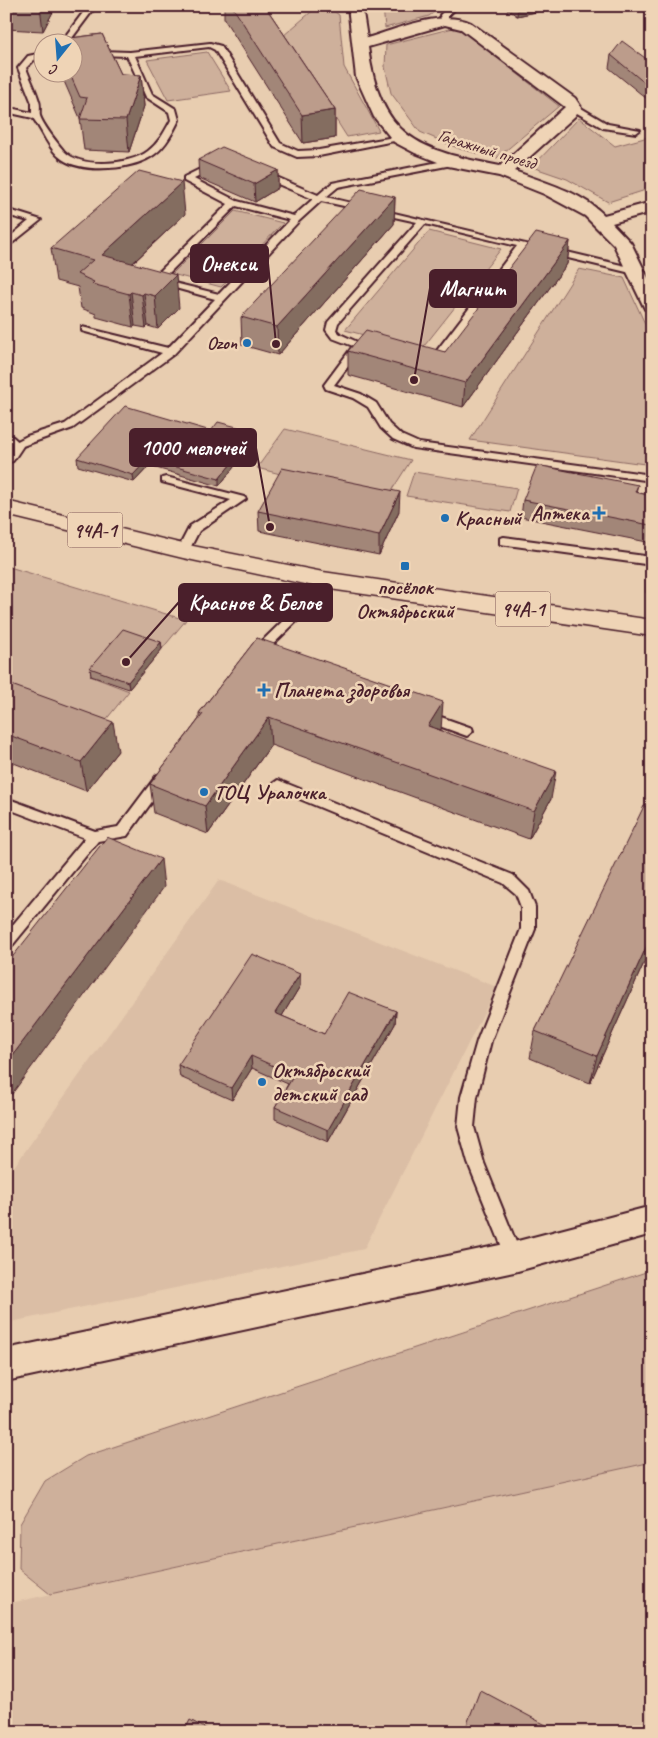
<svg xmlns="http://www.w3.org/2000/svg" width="658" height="1738" font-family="Caveat,sans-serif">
<rect width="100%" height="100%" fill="#e8cdb0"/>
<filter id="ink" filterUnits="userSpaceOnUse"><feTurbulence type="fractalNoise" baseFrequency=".02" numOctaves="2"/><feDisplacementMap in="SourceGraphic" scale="10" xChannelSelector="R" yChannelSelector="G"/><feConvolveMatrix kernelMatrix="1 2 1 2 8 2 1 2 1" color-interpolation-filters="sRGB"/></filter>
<g filter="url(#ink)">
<g fill="#dbbea5">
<polygon points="219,880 497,987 364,1249 6,1323 6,1178"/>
<polygon points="652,1462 652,1732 6,1732 6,1604"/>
</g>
<g fill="#ceb09b" stroke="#8c6863">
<polygon points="318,6 327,6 339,15 344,67 379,131 347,137 283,36"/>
<polygon points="383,6 442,6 429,16 385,28"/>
<polygon points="457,27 559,106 497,158 460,149 420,132 391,93 385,67 386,45"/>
<polygon points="207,52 231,91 168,100 147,60"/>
<polygon points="579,118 615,146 652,136 652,188 608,202 567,179 532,167"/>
<polygon points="235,211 283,223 221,287 172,274"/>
<polygon points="429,231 501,249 421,350 345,330"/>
<polygon points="579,269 624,278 652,339 652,465 470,440"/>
<polygon points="285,429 411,460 385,501 257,468"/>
<polygon points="414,472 517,488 510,512 406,496"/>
<polygon points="6,566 186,620 162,649 124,635 90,676 129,691 105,721 6,685"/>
<polygon points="652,1270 652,1462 50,1594 19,1569 20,1524 45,1481 86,1456"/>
</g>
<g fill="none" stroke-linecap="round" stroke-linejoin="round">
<defs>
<g id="service">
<polygon points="88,6 96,6 69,42 61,42"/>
<polygon points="449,6 458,6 448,16 448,23 442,23 440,15"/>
<path d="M210,43L221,46L280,143L298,151L319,150L400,136L404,139L319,156L297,157L274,147L215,50L209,47L135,56L152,94L176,109L179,120C173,132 166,146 155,154C135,170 83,174 62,159C49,150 42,130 33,118L6,112V107L32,113V103L18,68L28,56L42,53V57L34,60L26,68C30,79 36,90 39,101C41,106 39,111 40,116C43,125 58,144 64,151C81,169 130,165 148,151C159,143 165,131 171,120L169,112L146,97L127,56L72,54V50L130,52Z"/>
<polygon points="570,105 576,105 608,124 640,130 636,133 603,128 570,109"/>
<path d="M454,159L457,160V164L338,187L326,197L534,246L529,249L525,248L443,357L426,362L421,359L435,353L517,246L425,224L338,323L336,330L340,334L364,345L334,385L361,394L376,403L389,424L401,435L419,443L652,475V481L413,448L393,439L381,428L368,407L353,398L326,389L324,385L353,346L332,338L326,330L328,322L417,222L321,201L299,221L174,354L73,428L17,448L13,449L8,446L27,436L65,424L162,353L82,331V327L168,348L215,299L150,281L228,204L184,181V177L212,163H218V167L194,179L237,201L294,216L313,199L259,176V172H265L318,195L332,183ZM236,206L290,220L219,294L162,280Z"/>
<polygon points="6,209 41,220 6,248 6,240 29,221 6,215"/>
<polygon points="550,248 638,269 640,271 635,274 547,253 547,249"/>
<polygon points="166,477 244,497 246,499 199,531 187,554 179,554 177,551 190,526 231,500 162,482 162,478"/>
<polygon points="504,537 652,557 652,565 500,544 500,538"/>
<polygon points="323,576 329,580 302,616 259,658 251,658 249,655 251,652 294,610 319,577"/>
<polygon points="424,711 472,728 473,731 467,736 420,719 418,716 420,713"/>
<polygon points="162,773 169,778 167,781 127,836 98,841 11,947 6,949 6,933 85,838 6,808 6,798 95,831 118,827 157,775"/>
<polygon points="278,780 513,875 529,891 535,907 535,929 491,1041 477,1097 474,1127 484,1163 522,1257 520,1262 514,1265 508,1262 468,1163 458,1127 461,1097 477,1041 521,929 521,907 516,894 503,883 273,788 271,785"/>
</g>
<g id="minor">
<path d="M348,6H362L367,38C398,29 441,9 471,23L575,98L581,107L575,116L514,171C544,182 581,192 604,215L652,202V212L612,223L631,243L652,286V311L645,309L643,305L614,245L585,216L544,194L499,176L448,166L415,153L394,142L374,117L356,77ZM445,25L461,29L565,107L500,166C418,150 380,138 368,47Z"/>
<polygon points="6,435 13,437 23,446 13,461 6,463"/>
<polygon points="652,1206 652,1234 514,1272 6,1381 6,1349 514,1242"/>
</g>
<polygon id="primary" points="6,501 183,544 323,572 652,620 652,636 323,588 183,558 6,515"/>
</defs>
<use href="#service" stroke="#4a1f2b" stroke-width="4"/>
<use href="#minor" stroke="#4a1f2b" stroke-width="4"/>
<use href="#primary" stroke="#4a1f2b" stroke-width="3"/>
<use href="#service" fill="#efd4b6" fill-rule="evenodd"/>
<use href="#minor" fill="#efd4b6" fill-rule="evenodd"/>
<use href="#primary" fill="#efd4b6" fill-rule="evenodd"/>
</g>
<g fill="#a28678" stroke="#4a1f2b">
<polygon points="6,6 56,6 43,31 6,29"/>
<polygon points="224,6 265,6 335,110 335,138 303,143 224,19"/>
<polygon points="503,6 545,6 545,10 517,16"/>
<polygon points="102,34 121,74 141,75 144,106 129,152 84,150 80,118 60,72 72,72 72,42 55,42 55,40"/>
<polygon points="611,55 652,63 652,103 609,68"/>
<polygon points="198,160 278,170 278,188 255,202 199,178"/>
<polygon points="395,197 394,224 278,355 242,345 241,317"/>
<polygon points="185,214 132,264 179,308 158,329 148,326 146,328 135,326 133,327 96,317 96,314 81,308 78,287 56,281 51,248"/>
<polygon points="570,241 567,264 463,407 348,375 348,351 445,352"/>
<polygon points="211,431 256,439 219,486 149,466 134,482 78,466 77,458"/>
<polygon points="638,485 636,492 652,496 652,593 646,593 646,566 648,555 646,554 647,542 521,517 523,500"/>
<polygon points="258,511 399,511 379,555 259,531"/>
<polygon points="257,638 441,730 551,799 529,839 271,745 208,834 154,813 150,784 199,719 199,713"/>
<polygon points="161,642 162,649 129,689 91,676 90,668"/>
<polygon points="6,683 118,751 86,791 6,760"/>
<polygon points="652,808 652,945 590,1083 530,1058 535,1031"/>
<polygon points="300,974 300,986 282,1016 324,1034 396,1011 395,1024 328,1142 275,1119 275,1107 288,1084 252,1068 232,1100 180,1077 178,1065"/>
</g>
<g fill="#846d61" stroke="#4a1f2b">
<polygon points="40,6 56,6 43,31"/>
<polygon points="518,6 545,6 545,10 517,16"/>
<polygon points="141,75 144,106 129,152 126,120"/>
<polygon points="335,110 335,138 303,143 302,115"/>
<polygon points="278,170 278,188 255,202 254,184"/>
<polygon points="182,182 185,214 106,288 102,255"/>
<polygon points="395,197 394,224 278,355 277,327"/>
<polygon points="570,241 567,264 463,407 465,383"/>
<polygon points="176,275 179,308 158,329 155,296"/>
<polygon points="131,292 135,326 133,327 129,294"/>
<polygon points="144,293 148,326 146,328 142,295"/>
<polygon points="256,432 256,439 219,486 219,479"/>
<polygon points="148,459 149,466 134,482 133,475"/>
<polygon points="400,492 399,511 379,555 379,536"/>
<polygon points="161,642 162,649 129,689 128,682"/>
<polygon points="443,702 441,730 428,726"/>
<polygon points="269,717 271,745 208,834 205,806"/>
<polygon points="113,722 118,751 86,791 81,762"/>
<polygon points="556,771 551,799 529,839 534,811"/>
<polygon points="161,859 164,887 6,1102 6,1064"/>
<polygon points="652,934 652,945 590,1083 597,1056"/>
<polygon points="300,974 300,986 276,1026 275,1013"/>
<polygon points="396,1011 395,1024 328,1142 328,1130"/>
<polygon points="251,1056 252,1068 232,1100 231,1088"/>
</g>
<g fill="#bc9c8b" stroke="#4a1f2b">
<polygon points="232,6 265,6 335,110 302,115"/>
<polygon points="102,34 121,74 141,75 126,120 80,119 87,98 80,97 69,72 72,72 72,42 56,42 55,40"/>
<polygon points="622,41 652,63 652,89 611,55"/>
<polygon points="222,147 278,170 254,184 198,160"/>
<polygon points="139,171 182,182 102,255 176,275 155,296 144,293 142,295 131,292 129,294 92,284 94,282 77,274 93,260 51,248"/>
<polygon points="361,189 395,197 277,327 241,317"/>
<polygon points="536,233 570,241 465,383 348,351 366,330 445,352"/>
<polygon points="125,406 211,431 218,422 256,432 219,479 148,459 133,475 77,458"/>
<polygon points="537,465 638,485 635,492 652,496 652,538 650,537 650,525 523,500"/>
<polygon points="282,468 400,492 379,536 258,511"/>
<polygon points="650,549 652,549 652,576 649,576"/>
<polygon points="123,629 161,642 128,682 90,668"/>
<polygon points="257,638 443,702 428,726 556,771 534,811 269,717 205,806 150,784 203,714 199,713"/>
<polygon points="6,683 113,722 81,762 6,734"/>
<polygon points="644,806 652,808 652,934 597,1056 535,1031"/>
<polygon points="107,837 161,859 6,1064 6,965"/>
<polygon points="252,954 300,974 275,1013 324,1034 348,992 396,1011 328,1130 275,1107 294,1075 251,1056 231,1088 178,1065"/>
<polygon points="480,1690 559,1732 464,1732"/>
<polygon points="190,1720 212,1732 184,1732"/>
</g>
</g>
<g fill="#1f6fb2" stroke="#efd4b6" stroke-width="2">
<circle cx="247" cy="343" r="5"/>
<path d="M596.5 505.5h5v5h5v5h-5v5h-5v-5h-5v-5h5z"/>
<circle cx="445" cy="518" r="5"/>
<rect x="400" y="561" width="10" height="10" rx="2.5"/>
<path d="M261.5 682.5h5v5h5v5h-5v5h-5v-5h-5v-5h5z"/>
<circle cx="204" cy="792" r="5"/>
<circle cx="262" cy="1082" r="5"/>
</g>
<g text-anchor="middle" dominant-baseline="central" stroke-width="5" stroke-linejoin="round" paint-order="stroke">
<g font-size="18" fill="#4a1f2b" stroke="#efd4b6">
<text transform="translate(487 149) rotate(17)">Гаражный проезд</text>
</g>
<g font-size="18" font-weight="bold" fill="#4a1f2b" stroke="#efd4b6" text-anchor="end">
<text x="237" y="343">Ozon</text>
</g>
<g fill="#efd4b6" stroke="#7c5555" stroke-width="1">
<rect x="67.5" y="512.5" width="55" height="35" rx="4"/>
<rect x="495.5" y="591.5" width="55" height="35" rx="4"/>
</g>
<g font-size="20" font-weight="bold" fill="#4a1f2b">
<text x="95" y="530">94А-1</text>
<text x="523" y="609">94А-1</text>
</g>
<g font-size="21" font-weight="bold" fill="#4a1f2b" stroke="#efd4b6" text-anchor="start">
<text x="589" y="513" text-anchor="end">Аптека</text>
<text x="455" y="518">Красный</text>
<text x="405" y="587" text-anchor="middle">посёлок<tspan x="405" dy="24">Октябрьский</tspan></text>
<text x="274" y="690">Планета здоровья</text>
<text x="214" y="792">ТОЦ Уралочка</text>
<text x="272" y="1070">Октябрьский<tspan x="272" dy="24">детский сад</tspan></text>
</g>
</g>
<path fill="none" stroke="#4a1f2b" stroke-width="2" d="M276 344L268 263M414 380L430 288M270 527L256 448M126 662L179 602"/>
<g fill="#4a1f2b" stroke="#efd4b6" stroke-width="2">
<circle cx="276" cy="344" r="5"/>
<circle cx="414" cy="380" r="5"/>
<circle cx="270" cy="527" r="5"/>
<circle cx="126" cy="662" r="5"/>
</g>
<g fill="#4a1f2b" stroke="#4a1f2b" stroke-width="2">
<rect x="191" y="245" width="77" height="37" rx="5"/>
<rect x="430" y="270" width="86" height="37" rx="5"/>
<rect x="130" y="429" width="126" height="37" rx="5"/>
<rect x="179" y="584" width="153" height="37" rx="5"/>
</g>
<g font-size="22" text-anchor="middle" font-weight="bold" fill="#fff">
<text x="229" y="271">Онекси</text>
<text x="473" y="296">Магнит</text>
<text x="193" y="455">1000 мелочей</text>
<text x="255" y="610">Красное &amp; Белое</text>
</g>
<rect width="658" height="1738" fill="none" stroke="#efd4b6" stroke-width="25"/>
<rect x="12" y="12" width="633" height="1713" fill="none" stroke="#4a1f2b" stroke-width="2" filter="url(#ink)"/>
<g transform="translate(58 58) rotate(197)"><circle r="24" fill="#efd4b6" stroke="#ad8c7e"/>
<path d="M0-4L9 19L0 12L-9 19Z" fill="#1f6fb2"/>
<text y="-8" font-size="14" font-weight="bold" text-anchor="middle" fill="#4a1f2b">С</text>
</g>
</svg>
